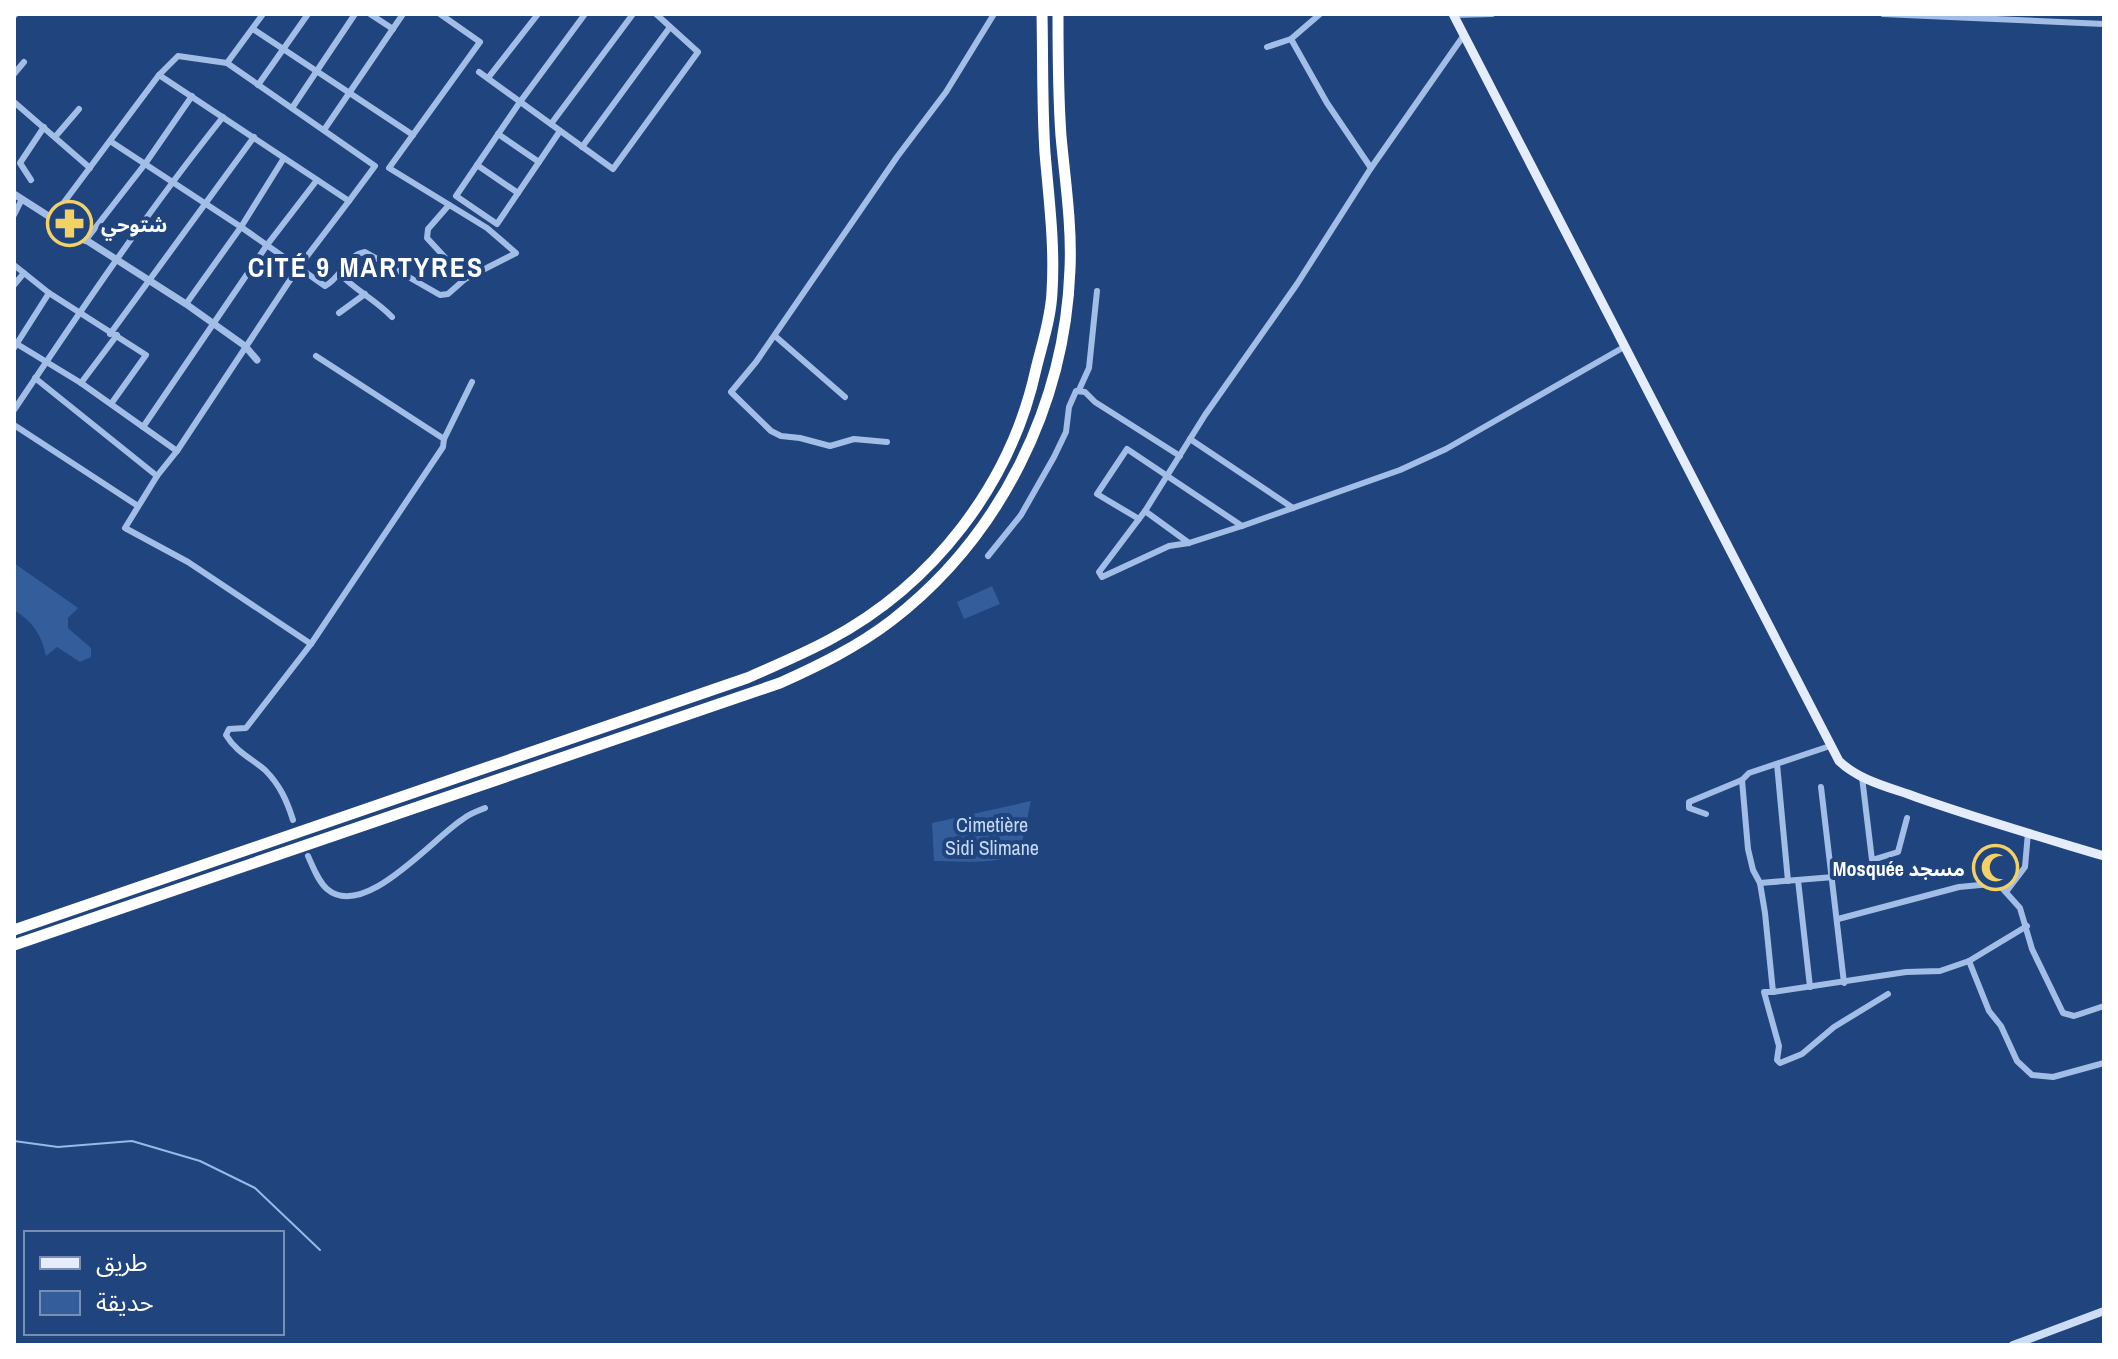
<svg xmlns="http://www.w3.org/2000/svg" width="2118" height="1359" font-family="'Archivo Narrow','Noto Sans Arabic',sans-serif">
<rect width="100%" height="100%" fill="#20447d"/>
<g fill="#335d9b">
<path d="M14,563L78,608L68,618V628L91,648V657L80,662L57,647L46,656C42,635 32,621 14,610Z"/>
<polygon points="992,586 1000,604 964,619 957,602"/>
<path d="M1031,801C1027,815 1026,839 1017,851C1005,866 953,861 934,861L932,823Z"/>
</g>
<g fill="none" stroke-linecap="round" stroke-linejoin="round">
<polyline stroke="#97b9e8" stroke-width="2" points="14,1141 58,1147 132,1141 200,1161 255,1188 320,1250"/>
<g stroke="#a3bee6" stroke-width="6">
<polyline points="370,14 393,29"/>
<polyline points="1883,14 2104,24"/>
<polyline points="1454,15 1492,14"/>
<polyline points="14,16 16,14"/>
<polyline points="253,29 413,135"/>
<polyline points="1464,35 1371,168 1297,284 1205,415 1145,511 1099,572 1102,577 1169,546 1189,543 1242,526 1400,470 1446,449 1624,347"/>
<polyline points="1291,39 1327,103 1371,168"/>
<polyline points="1267,47 1291,39 1320,14"/>
<polyline points="227,63 263,14"/>
<polyline points="479,72 613,169 698,52 656,14"/>
<polyline points="14,74 24,62"/>
<polyline points="159,75 178,56 227,63 375,166 349,201"/>
<polyline points="488,78 538,14"/>
<polyline points="258,85 308,14"/>
<polyline points="14,102 90,168"/>
<polyline points="292,108 355,14"/>
<polyline points="551,124 633,14"/>
<polyline points="324,130 403,14"/>
<polyline points="560,131 497,224 456,196 520,102 585,14"/>
<polyline points="498,134 539,162"/>
<polyline points="55,137 79,109"/>
<path d="M110,141L241,227L325,286C341,278 346,255 365,252L440,295L448,294L465,279L516,253L487,228L389,168L480,42L440,14"/>
<polyline points="582,147 670,27"/>
<polyline points="477,165 518,193"/>
<polyline points="31,180 20,163 44,127"/>
<polyline points="449,205 428,229 427,238 465,279"/>
<polyline points="14,215 22,199"/>
<path d="M53,217L159,75L349,201L298,268L177,451L157,476L125,528L188,562L311,644L246,728L229,729L226,735C236,752 251,758 265,770C280,785 287,801 293,820"/>
<polyline points="85,241 145,164 192,96"/>
<polyline points="14,265 49,293 146,355 111,404"/>
<path d="M340,274C355,290 376,300 392,317"/>
<polyline points="14,285 24,273"/>
<polyline points="186,304 241,227 284,158"/>
<polyline points="339,313 365,294"/>
<polyline points="110,334 254,137"/>
<polyline points="775,336 845,397"/>
<polyline points="17,344 81,383 177,451"/>
<polyline points="14,348 49,293"/>
<polyline points="316,356 444,439"/>
<polyline points="35,378 157,476"/>
<polyline points="81,383 117,335"/>
<polyline points="1079,390 1089,368 1097,291"/>
<path d="M14,410C81,310 148,211 223,117"/>
<polyline points="14,425 138,506"/>
<polyline points="143,427 267,245 317,180"/>
<polyline points="1190,439 1293,508"/>
<polyline points="887,442 854,439 830,446 800,438 781,436 771,431 731,392 756,362 897,157 946,92 994,14"/>
<polyline points="1145,511 1189,543"/>
<polyline points="1139,519 1097,494 1127,449 1242,526"/>
<polyline points="988,556 1021,515 1054,457 1066,432 1069,407 1076,391 1085,392 1095,402 1180,456"/>
<polyline points="311,644 443,447 444,439 472,382"/>
<polyline points="1777,764 1788,881"/>
<polyline points="1862,777 1872,860 1898,852 1907,818"/>
<polyline points="1742,780 1748,849 1753,870 1760,883 1765,913 1773,992 1906,972 1940,971 1969,961 2027,926"/>
<polyline points="1821,787 1844,983"/>
<polyline points="1706,814 1689,808 1689,802 1742,780 1749,773 1830,746"/>
<path d="M308,856C313,867 318,881 327,889C364,921 433,838 463,819C469,814 478,811 485,808"/>
<polyline points="1798,880 1810,987"/>
<polyline points="1760,883 1834,877 1847,873"/>
<polyline points="2006,892 2025,867 2028,833"/>
<polyline points="1838,919 1959,887 1991,884 2002,888 2020,908 2032,949 2063,1013 2074,1016 2104,1006"/>
<polyline points="1969,961 1989,1011 2001,1026 2017,1061 2032,1075 2053,1077 2104,1063"/>
<polyline points="1773,992 1764,992 1779,1046 1777,1060 1780,1063 1802,1054 1834,1027 1888,994"/>
</g>
<polyline stroke="#a3bee6" stroke-width="7" points="14,194 186,304 245,346 257,360"/>
<polyline stroke="#cdddf5" stroke-width="8" points="2013,1345 2104,1311"/>
<path stroke="#e5edfd" stroke-width="9" d="M1453,14L1839,761C1860,781 1889,787 1916,797C1978,819 2041,837 2104,856"/>
<g stroke="#fff" stroke-width="11">
<path d="M14,930L747,678C774,666 803,654 829,640C933,585 1011,484 1036,369C1042,344 1051,318 1052,292C1055,246 1049,200 1045,153C1042,107 1043,60 1042,14"/>
<path d="M14,945L780,683C818,666 857,647 891,621C1000,537 1065,406 1070,269C1072,225 1065,180 1061,136C1058,95 1058,55 1058,14"/>
</g>
</g>
<defs>
<symbol id="pharmacy-ring" viewBox="-11 -11 22 22"><circle r="9.5" fill="#20447d" stroke="#f4d164" stroke-width="1.5"/><path d="M-2-6h4v4h4v4h-4v4h-4v-4h-4v-4h4Z" fill="#f4d164"/></symbol>
<symbol id="mosque-ring" viewBox="-11 -11 22 22"><circle r="9.5" fill="#20447d" stroke="#f4d164" stroke-width="1.5"/><path d="M3.5-4.9A6 6 0 1 0 3.5 4.9A5 5 0 1 1 3.5-4.9Z" fill="#f4d164"/></symbol>
</defs>
<g fill-rule="evenodd">
<use href="#pharmacy-ring" x="44" y="198" width="51" height="51"/>
<use href="#mosque-ring" x="1970" y="842" width="51" height="51"/>
</g>
<g text-anchor="middle" dominant-baseline="central" stroke-width="8" stroke-linejoin="round" paint-order="stroke">
<g font-size="20" font-weight="bold" fill="#fff" stroke="#20447d" text-anchor="start">
<text x="101" y="224">شتوحي</text>
<text x="1965" y="868" text-anchor="end">Mosquée مسجد</text>
</g>
<g font-size="20" fill="#c7daf5" stroke="#20447d">
<text x="992" y="824">Cimetière<tspan x="992" dy="23">Sidi Slimane</tspan></text>
</g>
<g font-size="28" font-weight="bold" letter-spacing="2" fill="#fff" stroke="#20447d">
<text x="366" y="267">CITÉ 9 MARTYRES</text>
</g>
</g>
<rect width="2118" height="1359" fill="none" stroke="#ffffff" stroke-width="32"/>
<rect x="24" y="1231" width="260" height="104" fill="#20447d" stroke="#798fb1" stroke-width="2"/>
<rect x="40" y="1257" width="40" height="12" fill="#e5edfd" stroke="#798fb1" stroke-width="2"/>
<text x="96" y="1271" font-size="24" fill="#ffffff">طريق</text>
<rect x="40" y="1291" width="40" height="24" fill="#335d9b" stroke="#798fb1" stroke-width="2"/>
<text x="96" y="1311" font-size="24" fill="#ffffff">حديقة</text>
</svg>
